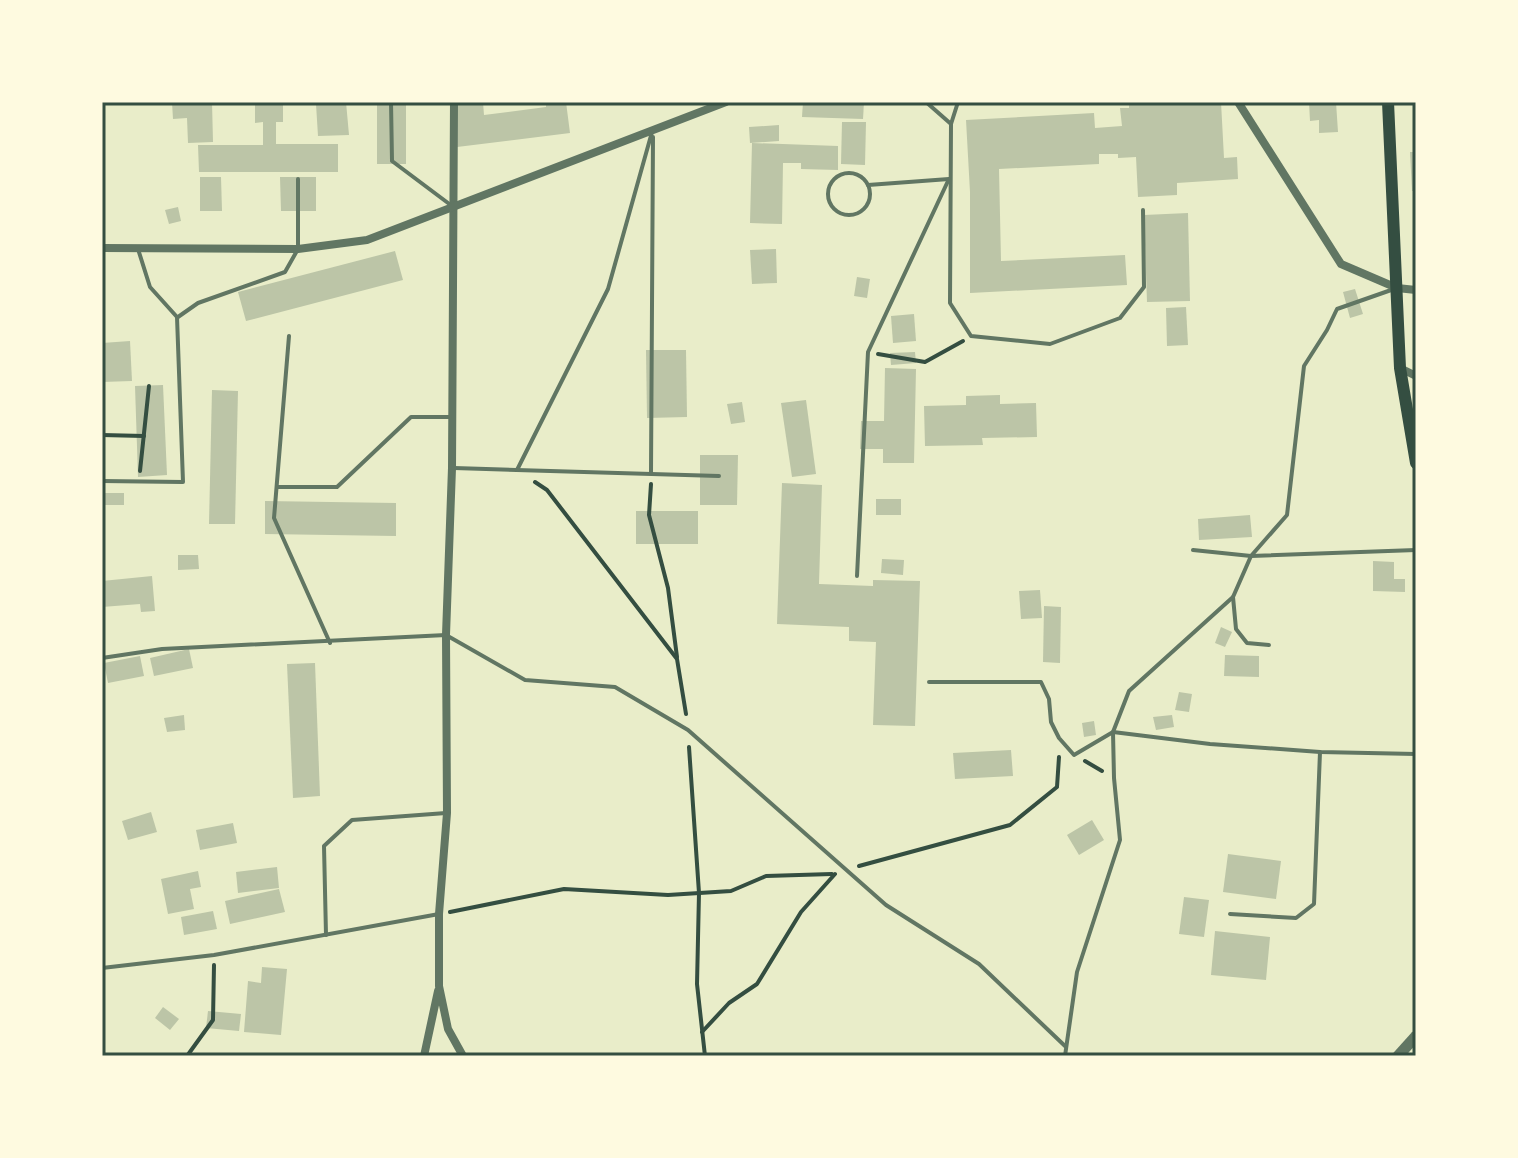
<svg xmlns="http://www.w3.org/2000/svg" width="1518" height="1158" font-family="Poppins,sans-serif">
<rect width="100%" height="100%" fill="#e9edc9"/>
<g fill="#bcc5a7">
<polygon points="172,102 212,102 213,142 188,143 187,118 173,119"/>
<polygon points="255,102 283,102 283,122 276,122 276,144 338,144 338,172 199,172 198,145 263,145 263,122 255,123"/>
<polygon points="320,102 346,102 349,135 318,136 316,104"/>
<rect x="377" y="102" width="29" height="62"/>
<polygon points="452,102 483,102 484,115 546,107 546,102 566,102 570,133 457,147"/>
<polygon points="803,102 864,102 863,119 802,117"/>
<polygon points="1129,102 1221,102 1224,158 1237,157 1238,179 1177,183 1177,195 1138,197 1136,157 1118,158 1118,154 1099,154 1099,164 999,169 1001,261 1125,255 1127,285 970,293 970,192 966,120 1094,113 1095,128 1122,126 1120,108 1129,108"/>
<polygon points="1309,102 1336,102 1338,132 1319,133 1319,120 1310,121"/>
<polygon points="842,122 866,122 865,165 841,164"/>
<polygon points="779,125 779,141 750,143 749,127"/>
<polygon points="752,143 838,146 838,170 801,169 801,163 783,163 782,224 750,223"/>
<polygon points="1410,152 1416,152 1416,191 1412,191"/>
<polygon points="200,177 221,177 222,211 200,211"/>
<polygon points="280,177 316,177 316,211 281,211"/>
<polygon points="178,207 181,221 169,224 165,210"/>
<polygon points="1188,213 1190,301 1147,302 1144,215"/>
<polygon points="776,249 777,283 752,284 750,250"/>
<polygon points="395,251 403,280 246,321 238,292"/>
<polygon points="857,277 870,279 867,298 854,296"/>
<polygon points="1355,289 1363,314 1350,318 1343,292"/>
<polygon points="1186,307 1188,345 1167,346 1166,308"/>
<polygon points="914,314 916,341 893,343 891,316"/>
<polygon points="130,341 132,381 102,382 102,343"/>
<polygon points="646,350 686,350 687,417 647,418"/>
<polygon points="915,352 916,363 891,365 890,353"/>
<polygon points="885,368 916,369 914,463 883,463 883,449 860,449 861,421 884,421"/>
<polygon points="163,385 167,475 138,477 135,386"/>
<polygon points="212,390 238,391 235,524 209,524"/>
<polygon points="1000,395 1000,404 1036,403 1037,437 982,438 983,445 925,446 924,406 966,405 966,396"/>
<polygon points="806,400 816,474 792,477 781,403"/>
<polygon points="742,402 745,422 731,424 727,404"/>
<polygon points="700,455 738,455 737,505 700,505"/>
<polygon points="782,483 822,485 819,584 873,586 873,580 920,581 915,726 873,725 876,642 849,641 849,627 777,624"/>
<rect x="102" y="493" width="22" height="12"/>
<rect x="876" y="499" width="25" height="16"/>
<polygon points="265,501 396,503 396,536 265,534"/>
<rect x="636" y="511" width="62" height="33"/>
<polygon points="1250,515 1252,537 1199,540 1198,519"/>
<polygon points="178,555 198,555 199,569 178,570"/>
<polygon points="882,559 904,560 903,575 881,573"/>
<polygon points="1373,561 1394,562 1394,579 1405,579 1405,592 1373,591"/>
<polygon points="152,576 155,611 141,612 140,604 102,607 102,581"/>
<polygon points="1040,590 1042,618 1021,619 1019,591"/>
<polygon points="1044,606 1061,607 1060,663 1043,662"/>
<polygon points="1221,627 1232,632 1225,647 1215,643"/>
<polygon points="189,649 193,668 154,676 150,658"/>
<polygon points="1225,655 1259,656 1259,677 1224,676"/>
<polygon points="140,656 144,676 108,683 104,663"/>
<polygon points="315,663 320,796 293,798 287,664"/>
<polygon points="1179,692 1192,694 1189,712 1175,710"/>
<polygon points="184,715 185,730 167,732 164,718"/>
<polygon points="1172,715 1174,727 1156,730 1153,717"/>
<polygon points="1094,721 1096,735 1084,737 1082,723"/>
<polygon points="1011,750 1013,776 955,779 953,753"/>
<polygon points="151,812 157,832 128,840 122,821"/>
<polygon points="1092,820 1104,840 1079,855 1067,835"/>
<polygon points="233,823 237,843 200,850 196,830"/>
<polygon points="1228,854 1281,861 1276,899 1223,892"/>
<polygon points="277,867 279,888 238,893 236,872"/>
<polygon points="198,871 201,887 190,889 194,909 168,914 161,879"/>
<polygon points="279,889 285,912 230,924 225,901"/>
<polygon points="1184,897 1209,900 1204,937 1179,934"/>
<polygon points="213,911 217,929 184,935 181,917"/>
<polygon points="1215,931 1270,937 1266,980 1211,975"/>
<polygon points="262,967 287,969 281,1035 244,1032 248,981 261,983"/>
<polygon points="163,1007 179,1019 170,1030 155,1018"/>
<polygon points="208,1011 241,1014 239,1031 206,1028"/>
</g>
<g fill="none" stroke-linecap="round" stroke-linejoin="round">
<g stroke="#344e41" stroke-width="4">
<polyline points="878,354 925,362 963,341"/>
<polyline points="102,435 144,436"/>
<polyline points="140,471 149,386"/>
<polyline points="535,482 547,490 677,659 686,714"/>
<polyline points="651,484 649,515 668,588 677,657"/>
<polyline points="689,747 699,893 697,984 705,1056"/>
<polyline points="1085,761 1102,771"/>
<polyline points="859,866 1010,825 1057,787 1059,757"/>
<polyline points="450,912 564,889 668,895 731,891 766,876 832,874"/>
<polyline points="702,1032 729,1003 757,984 801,912 835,874"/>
<polyline points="187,1056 213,1020 214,965"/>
</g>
<g stroke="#617663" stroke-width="4">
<polyline points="391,102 392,161 452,206"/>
<polyline points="926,102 951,124"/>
<polyline points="958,102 951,124 950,303 971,336 1050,344 1120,318 1144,287 1143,210"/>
<circle cx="849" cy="194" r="21"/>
<polyline points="868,185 949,179"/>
<polyline points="178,317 198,303 285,272 298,249 298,179"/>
<polyline points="289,336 274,518 330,643"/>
<polyline points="454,468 719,476"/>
<polyline points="517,470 608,289 652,132"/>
<polyline points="651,473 653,137"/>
<polyline points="102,481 183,482 177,317 150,287 138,249"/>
<polyline points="277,487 337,487 411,417 450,417"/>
<polyline points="1193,550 1251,556 1416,550"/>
<polyline points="857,576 868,352 948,181"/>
<polyline points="1233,597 1236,629 1247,643 1269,645"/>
<polyline points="102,658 162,649 446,635 525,680 615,687 688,730 886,905 979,964 1065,1046"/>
<polyline points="929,682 1041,682 1049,699 1051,722 1059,738 1074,755 1113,732 1210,744 1320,752 1416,754"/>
<polyline points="1230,914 1296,918 1314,904 1320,752"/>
<polyline points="326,935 324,846 352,820 446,813"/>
<polyline points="102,968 214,955 439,914"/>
<polyline points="1065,1056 1077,972 1120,840 1114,778 1113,732 1129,691 1233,597 1251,556 1287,515 1304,366 1327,330 1337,309 1394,289"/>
</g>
<g stroke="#617663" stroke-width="8">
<polyline points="454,102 452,468 446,635 447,813 439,914 439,986 448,1029 463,1056"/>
<polyline points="1238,102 1341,264 1397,288 1416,290"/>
<polyline points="102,248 298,249 367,240 726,102"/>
<polyline points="1400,368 1416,376"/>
<polyline points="424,1056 438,991"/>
</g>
<polyline stroke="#617663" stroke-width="11" points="1398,1056 1416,1036"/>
<polyline stroke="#344e41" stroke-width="12" points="1388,102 1400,368 1416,463"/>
</g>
<rect width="1518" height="1158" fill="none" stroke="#fefae0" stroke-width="208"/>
<rect x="104" y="104" width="1310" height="950" fill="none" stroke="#344e41" stroke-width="3"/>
</svg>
